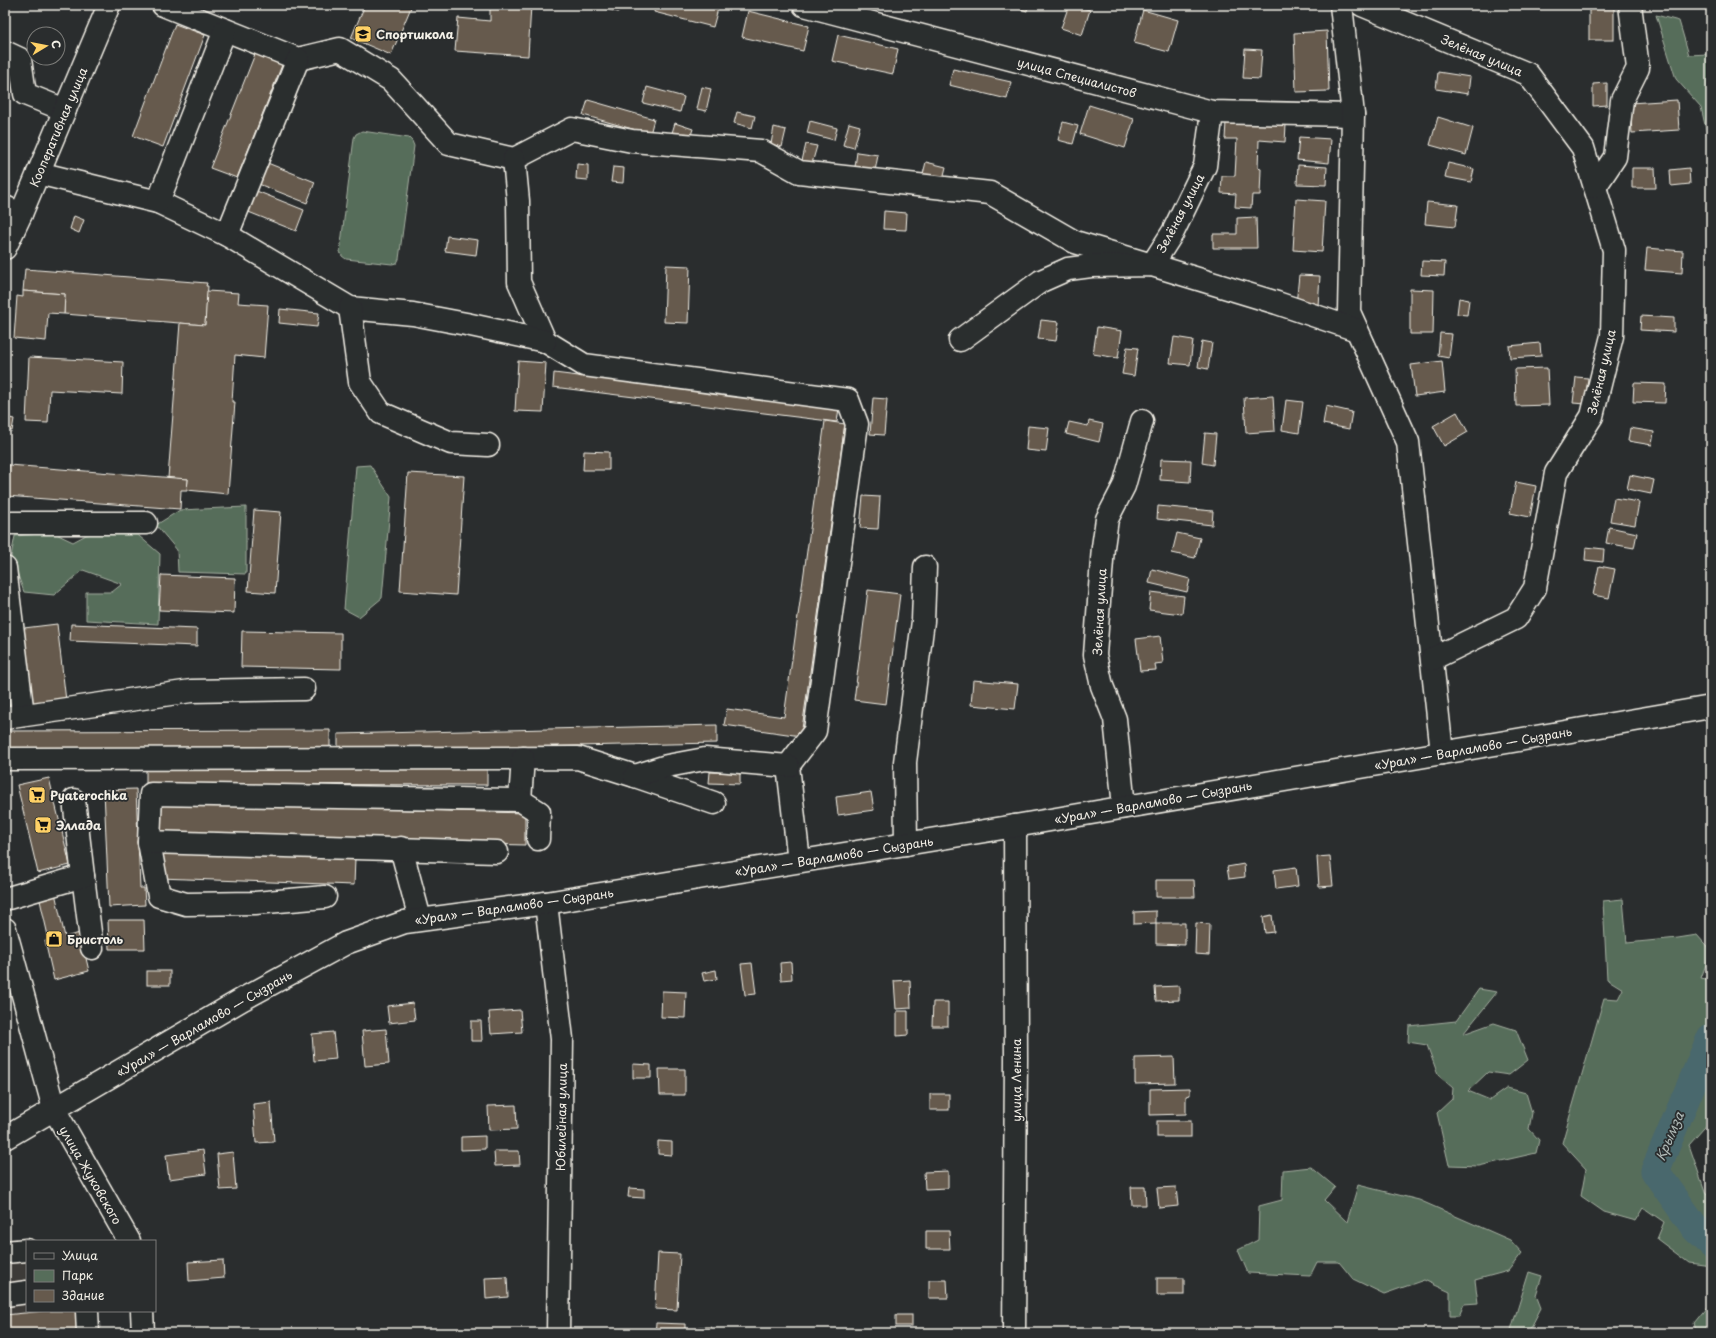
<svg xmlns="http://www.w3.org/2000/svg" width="1716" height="1338" font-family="'Playpen Sans',sans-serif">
<rect width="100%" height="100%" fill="#2a2d2e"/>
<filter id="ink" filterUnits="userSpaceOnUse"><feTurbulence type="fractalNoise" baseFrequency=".025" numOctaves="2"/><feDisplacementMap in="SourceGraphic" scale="8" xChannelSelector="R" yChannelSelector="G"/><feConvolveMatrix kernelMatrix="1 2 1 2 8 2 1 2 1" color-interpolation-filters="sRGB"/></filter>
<g filter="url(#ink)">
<polygon fill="#3c3a37" points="27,1258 27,1311 97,1311 99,1333 5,1333 5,1259"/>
<g fill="#566d5a" stroke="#a5afa1">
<polygon points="1656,15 1679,21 1689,55 1708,54 1711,62 1711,152 1701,107 1676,79"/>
<polygon points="362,131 409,138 412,141 414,146 399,259 397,263 392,264 346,259 342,256 340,252 354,138 356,134"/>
<polygon points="370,465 391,497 382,598 359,617 344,609 356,466"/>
<polygon points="246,507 246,574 178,572 177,550 156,525 180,510"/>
<polygon points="132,530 160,554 158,624 86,620 86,592 112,592 122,584 83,570 54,595 24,592 11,556 15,536 54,533 73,542 86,535"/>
<polygon points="1623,899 1627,943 1678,938 1697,935 1711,951 1701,978 1711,980 1711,1120 1689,1145 1706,1194 1711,1198 1711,1266 1689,1263 1657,1239 1664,1222 1644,1208 1636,1221 1604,1212 1581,1196 1586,1169 1562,1143 1604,998 1618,999 1623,989 1607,979 1603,901"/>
<polygon points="1479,989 1497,992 1463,1034 1494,1023 1516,1030 1528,1060 1509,1075 1488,1072 1468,1091 1490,1100 1507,1088 1526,1093 1532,1113 1529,1129 1539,1140 1536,1153 1479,1166 1449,1165 1437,1113 1452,1099 1453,1088 1438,1075 1427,1045 1408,1042 1409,1026 1456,1021"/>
<polygon points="1311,1167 1335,1187 1324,1200 1347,1222 1358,1185 1419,1200 1510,1240 1522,1253 1508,1271 1475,1280 1478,1303 1464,1304 1459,1316 1450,1316 1450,1292 1424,1280 1384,1294 1353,1279 1339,1262 1317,1262 1310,1276 1248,1273 1238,1250 1258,1240 1259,1206 1282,1200 1283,1170"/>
<polygon points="1529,1272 1542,1276 1536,1295 1541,1308 1528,1333 1510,1333"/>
<polygon points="1711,1302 1711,1333 1696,1333 1694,1323"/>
</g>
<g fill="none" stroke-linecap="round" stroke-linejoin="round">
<polyline stroke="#4a676d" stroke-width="29" points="1711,1038 1655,1171 1696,1229 1711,1243"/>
</g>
<g fill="#665a4d" stroke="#f4f1e8">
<polygon points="365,5 412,5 391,55 351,38"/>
<polygon points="490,5 531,5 528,56 455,51 458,18 490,21"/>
<polygon points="590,5 619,5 618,12"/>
<polygon points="655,5 719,5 713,27 654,12"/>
<polygon points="1009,5 1028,5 1027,11"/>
<polygon points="1069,5 1090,10 1082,35 1061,28"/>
<rect x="1589" y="8" width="25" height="32"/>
<polygon points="1143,10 1178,20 1169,52 1134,43"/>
<polygon points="748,11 809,26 803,51 742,37"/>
<polygon points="175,24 205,35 163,147 133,136"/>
<polygon points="1327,31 1329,91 1296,92 1294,33"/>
<polygon points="838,35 898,49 893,74 832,61"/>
<polygon points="1245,49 1262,50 1260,79 1243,78"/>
<polygon points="255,54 282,65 237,178 210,168"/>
<polygon points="953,69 1011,82 1007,99 949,85"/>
<polygon points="1438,72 1470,77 1468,94 1436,89"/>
<polygon points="1607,83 1607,105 1593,106 1593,84"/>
<polygon points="647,87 684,97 680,112 643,103"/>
<polygon points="702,87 711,89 706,111 697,109"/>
<polygon points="588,100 654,119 650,134 583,115"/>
<polygon points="1677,100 1679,130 1632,133 1630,103"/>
<polygon points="1089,105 1134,119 1125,148 1080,134"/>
<polygon points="737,112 755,116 752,128 734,123"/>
<polygon points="1438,117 1473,128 1466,155 1430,145"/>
<polygon points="810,121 837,128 834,140 807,133"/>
<polygon points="1063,122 1078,126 1073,144 1058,140"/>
<polygon points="1226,122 1286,125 1285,142 1259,140 1258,168 1261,169 1260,195 1252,195 1251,208 1235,207 1236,194 1221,193 1222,176 1235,176 1237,139 1225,139"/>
<polygon points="675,123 693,129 689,141 671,136"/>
<polygon points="849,123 860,126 854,148 843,145"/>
<polygon points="774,127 786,130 782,147 771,144"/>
<polygon points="1299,137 1331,139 1329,163 1297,160"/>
<polygon points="806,144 817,146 811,167 801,165"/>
<polygon points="857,152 878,155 875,171 855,167"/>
<polygon points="265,162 315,182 307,203 256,183"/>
<polygon points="926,162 946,167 943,179 923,174"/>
<polygon points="1448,163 1474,169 1471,182 1445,177"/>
<polygon points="577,164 588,165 588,180 576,179"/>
<polygon points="1298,165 1327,167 1326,185 1297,184"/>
<polygon points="613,167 624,168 623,183 611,182"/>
<polygon points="1632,168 1655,168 1656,188 1632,188"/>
<polygon points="1689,168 1690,184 1671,186 1670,170"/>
<polygon points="254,190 304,210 296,231 246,211"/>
<polygon points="1296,199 1325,201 1322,252 1293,250"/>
<polygon points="1427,202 1458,205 1455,227 1425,224"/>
<polygon points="884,211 907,213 906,230 883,229"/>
<polygon points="74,216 84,220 79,233 70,229"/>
<polygon points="1256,217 1257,248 1213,248 1213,234 1237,234 1237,218"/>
<polygon points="447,236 478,240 476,255 445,251"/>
<polygon points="1647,248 1683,251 1682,273 1645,270"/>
<polygon points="1422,261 1445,262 1444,276 1421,275"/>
<polygon points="666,265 690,266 688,323 664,322"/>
<polygon points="25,269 207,283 206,286 208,286 205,325 64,314 65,294 23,291"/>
<polygon points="1299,275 1320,276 1318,306 1296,305"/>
<polygon points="1410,289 1434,290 1433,334 1410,334"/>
<polygon points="23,291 65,294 64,314 48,313 46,341 14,338 17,296 23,297"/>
<polygon points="207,291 239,293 238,303 268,305 264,358 235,355 232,402 235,402 228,494 187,490 188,479 168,478 180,323 205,325"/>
<polygon points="1459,298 1469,300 1467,315 1457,314"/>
<polygon points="280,309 319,313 317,327 279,323"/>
<polygon points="1641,316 1674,318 1674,332 1640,330"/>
<polygon points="1041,320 1059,322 1056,341 1038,339"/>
<polygon points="1097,327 1122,331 1118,358 1093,354"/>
<polygon points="1440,333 1452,334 1449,358 1438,356"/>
<polygon points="1174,337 1193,340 1190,365 1170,363"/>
<polygon points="1202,341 1212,343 1208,369 1198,367"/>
<polygon points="1540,343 1541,356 1510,358 1509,346"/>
<polygon points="1127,347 1138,348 1134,376 1122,374"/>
<polygon points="29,357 123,362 122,394 50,390 48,423 26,422"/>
<polygon points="518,361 546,363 543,412 515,411"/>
<polygon points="1442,361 1445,392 1415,396 1411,365"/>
<polygon points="1547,368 1549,405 1516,406 1515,369"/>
<polygon points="554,373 839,408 837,422 553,387"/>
<polygon points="1576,377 1588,378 1585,404 1573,403"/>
<polygon points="1634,383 1666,384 1665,403 1633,402"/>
<polygon points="1273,396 1275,431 1246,433 1244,398"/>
<polygon points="873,398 887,399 884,435 870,434"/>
<polygon points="1286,400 1303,402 1299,433 1282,430"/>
<polygon points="1326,406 1352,412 1349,429 1323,424"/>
<polygon points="1457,412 1468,432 1444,446 1433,426"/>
<polygon points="5,417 14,419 12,431 5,430"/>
<polygon points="825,421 845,424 801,736 724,725 727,709 784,717"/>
<polygon points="1089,421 1103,424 1099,442 1066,434 1069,422 1088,426"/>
<polygon points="1028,426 1049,428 1046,452 1026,450"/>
<polygon points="1630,428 1654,432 1652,445 1628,441"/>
<polygon points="1205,433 1216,434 1213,465 1202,463"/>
<polygon points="584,451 609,452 609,470 583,470"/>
<polygon points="1161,459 1191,460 1190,482 1160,480"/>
<polygon points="9,465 188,479 187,490 181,490 180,509 6,496"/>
<polygon points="408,473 464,476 456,595 400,591"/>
<polygon points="1630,475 1654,480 1651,494 1627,489"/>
<polygon points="1516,482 1536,486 1530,517 1510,513"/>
<polygon points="863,496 880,497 878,529 860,528"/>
<polygon points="1614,498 1639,502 1635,525 1610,521"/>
<polygon points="1158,506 1213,511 1212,525 1157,519"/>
<polygon points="254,510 281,512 275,593 248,591"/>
<polygon points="1609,527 1637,533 1634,548 1606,543"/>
<polygon points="1177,533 1200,538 1195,558 1172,553"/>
<polygon points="1586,547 1604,549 1603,562 1585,560"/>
<polygon points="1599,566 1615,569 1609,598 1593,595"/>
<polygon points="1152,569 1190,579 1187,592 1149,583"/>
<polygon points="161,575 235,578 234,613 159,610"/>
<polygon points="868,590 900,594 886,704 854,700"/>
<polygon points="1151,592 1184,596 1182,614 1149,610"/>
<polygon points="57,624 66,701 33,705 24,628"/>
<polygon points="71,624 197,629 197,646 70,641"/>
<polygon points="242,631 341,633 341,669 241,667"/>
<polygon points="1160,636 1163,663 1155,664 1156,670 1140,671 1136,639"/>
<polygon points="973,680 1018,684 1015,709 971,705"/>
<polygon points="717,725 717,743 338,751 338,734"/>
<polygon points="330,730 330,749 5,749 5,731"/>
<polygon points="146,768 487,769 487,785 146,784"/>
<polygon points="710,772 740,773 740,784 709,783"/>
<polygon points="49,778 70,865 38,873 17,785"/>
<polygon points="136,789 140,888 144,888 145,905 109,907 104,790"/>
<polygon points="871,792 874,810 838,815 836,797"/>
<polygon points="161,803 525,813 525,845 161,836"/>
<polygon points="160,851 355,858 354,885 159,878"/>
<polygon points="1330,856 1333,886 1319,887 1317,857"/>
<polygon points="1244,864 1245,877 1229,879 1227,867"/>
<polygon points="1296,867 1298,886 1276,889 1274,870"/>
<polygon points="1156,880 1194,880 1195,897 1156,897"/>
<polygon points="55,893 65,937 80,933 89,971 54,980 45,941 49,940 39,896"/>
<polygon points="1156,911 1156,923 1134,924 1134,912"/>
<polygon points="1272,915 1274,932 1265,933 1263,917"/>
<polygon points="108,920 144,920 145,949 109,949"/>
<polygon points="1156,923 1185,923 1185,945 1156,944"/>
<polygon points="1196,923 1210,924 1209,955 1195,954"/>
<polygon points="791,962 792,979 781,980 780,963"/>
<polygon points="752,963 756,994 745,995 741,964"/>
<polygon points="716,970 717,979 704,981 702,973"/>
<rect x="147" y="971" width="23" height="14"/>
<polygon points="910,980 911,1008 896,1009 894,981"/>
<polygon points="1179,986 1179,1000 1156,1001 1155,987"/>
<polygon points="662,991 686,992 685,1018 661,1017"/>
<polygon points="933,1002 948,1002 948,1026 932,1026"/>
<polygon points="413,1003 415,1020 389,1023 387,1006"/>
<polygon points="520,1010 522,1032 491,1034 489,1012"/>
<polygon points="897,1011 908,1011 908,1035 897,1036"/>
<polygon points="471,1021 481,1021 482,1041 471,1041"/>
<polygon points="386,1029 389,1064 365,1066 362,1031"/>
<polygon points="333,1032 336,1059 314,1061 312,1034"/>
<polygon points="1174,1057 1175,1083 1135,1084 1135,1058"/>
<polygon points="633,1064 651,1065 651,1078 633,1078"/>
<polygon points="659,1069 685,1069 685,1095 660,1095"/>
<polygon points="1190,1088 1190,1095 1186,1096 1186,1114 1150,1115 1150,1089"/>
<rect x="930" y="1094" width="19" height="16"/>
<polygon points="271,1102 274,1142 256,1143 253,1104"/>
<polygon points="516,1105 517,1129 489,1130 488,1106"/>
<rect x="1157" y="1121" width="34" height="16"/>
<polygon points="485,1136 485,1149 461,1150 461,1137"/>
<polygon points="658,1141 672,1142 672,1155 658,1154"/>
<polygon points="203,1150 206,1174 169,1179 166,1155"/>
<polygon points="494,1151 519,1151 520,1165 495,1166"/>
<polygon points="233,1152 236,1189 220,1190 217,1154"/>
<polygon points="948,1171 948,1188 925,1189 924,1172"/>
<polygon points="1131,1187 1145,1187 1146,1205 1132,1205"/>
<polygon points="1176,1187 1178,1206 1159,1208 1157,1188"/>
<polygon points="629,1188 644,1189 644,1198 628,1197"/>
<polygon points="926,1231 949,1231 950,1249 926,1249"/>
<polygon points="658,1253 680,1254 677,1310 655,1309"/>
<polygon points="223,1260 224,1278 189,1281 188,1262"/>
<polygon points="507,1277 508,1297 486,1299 485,1278"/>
<rect x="1157" y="1278" width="27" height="17"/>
<polygon points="929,1280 947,1280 948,1298 929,1298"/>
<polygon points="44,1311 77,1311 79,1333 5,1333 5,1315"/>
<rect x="896" y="1315" width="16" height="11"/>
<polygon points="656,1323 685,1324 685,1333 655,1333"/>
<rect x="699" y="1327" width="12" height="6"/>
</g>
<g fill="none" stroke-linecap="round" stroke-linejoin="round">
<defs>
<g id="minor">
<polyline points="163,5 298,59 340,49 391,80 449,144 514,159 572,129 632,141 761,151 799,172 990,193 1075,242 1152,265 1173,232 1205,166 1212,112"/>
<polyline points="804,5 1212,112 1353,115"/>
<polyline points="1341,5 1353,115 1349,312 1408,442 1442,753"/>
<polyline points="1362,5 1528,74 1583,148 1614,250 1612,336 1592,416 1556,473 1535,588 1516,618 1432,659"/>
<polyline points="5,52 20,59 25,94 65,110"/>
<polyline points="514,159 518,201 519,282 545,341 584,365 848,400 857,424 815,731 788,766 799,861"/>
<polyline points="38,173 158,202 227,235 350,308 413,314 466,324 545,341"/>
<polyline points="1595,187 1615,157 1622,100 1638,68 1630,5"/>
<polyline points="158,202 225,30"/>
<polyline points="5,207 21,214"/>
<polyline points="227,235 298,59"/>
<polyline points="5,248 21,214 109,5"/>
<polyline points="350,308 360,382 381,413 451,443 488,445"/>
<polyline points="960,340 1041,281 1068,269 1091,266 1152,265 1277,303 1357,330"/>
<polyline points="5,523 146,523"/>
<polyline points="5,568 23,715"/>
<polyline points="5,718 191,691 304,689"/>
<polyline points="5,759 578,758 635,776 714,803"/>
<polyline points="635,776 667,766 705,759 788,766"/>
<polyline points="520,800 523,758"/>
<polyline points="1124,807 1115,719 1102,686 1095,655 1103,547 1107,519 1124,486 1142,421"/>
<polyline points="149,842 159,896 186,904 255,903 325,897"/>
<polyline points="906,844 905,762 923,621 925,567"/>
<polyline points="401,848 420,919"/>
<polyline points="497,852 149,842 151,794 520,800 539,812 538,839"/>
<polyline points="83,876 92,948"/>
<polyline points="5,899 83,876 74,800"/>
<polyline points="546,903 562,1039 558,1333"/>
<polyline points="5,929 54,1109 129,1241"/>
<polyline points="5,1252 27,1250"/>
<polyline points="5,1295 27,1292"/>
<polyline points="87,1311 88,1333"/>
<polyline points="142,1311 143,1333"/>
<polyline points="1014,1333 1016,1059 1015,826"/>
</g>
<polyline id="major" points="5,1138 243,999 346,943 405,922 546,903 1015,826 1711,707"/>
</defs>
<use href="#minor" stroke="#f4f1e8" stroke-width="25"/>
<use href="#major" stroke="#f4f1e8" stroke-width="25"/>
<use href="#minor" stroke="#2a2d2e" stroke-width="22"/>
<use href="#major" stroke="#2a2d2e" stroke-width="22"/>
</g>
</g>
<defs>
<symbol id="school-square" viewBox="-11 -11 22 22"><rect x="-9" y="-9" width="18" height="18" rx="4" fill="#ffd166" stroke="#2a2d2e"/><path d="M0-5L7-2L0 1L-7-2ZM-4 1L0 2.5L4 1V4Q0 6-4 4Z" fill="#111"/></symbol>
<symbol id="supermarket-square" viewBox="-11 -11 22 22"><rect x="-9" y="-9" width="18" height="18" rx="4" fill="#ffd166" stroke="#2a2d2e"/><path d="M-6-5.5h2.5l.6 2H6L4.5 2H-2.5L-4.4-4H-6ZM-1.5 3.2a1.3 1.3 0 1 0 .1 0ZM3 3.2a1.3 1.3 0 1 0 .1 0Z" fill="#111"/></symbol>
<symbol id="shop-square" viewBox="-11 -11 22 22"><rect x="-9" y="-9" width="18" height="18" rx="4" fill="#ffd166" stroke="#2a2d2e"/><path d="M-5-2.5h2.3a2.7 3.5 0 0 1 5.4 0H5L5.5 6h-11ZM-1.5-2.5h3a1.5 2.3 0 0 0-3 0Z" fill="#111"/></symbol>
</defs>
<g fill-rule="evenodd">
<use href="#school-square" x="353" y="24" width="20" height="20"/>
<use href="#supermarket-square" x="27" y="785" width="20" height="20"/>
<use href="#supermarket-square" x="33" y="815" width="20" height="20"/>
<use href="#shop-square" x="44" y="929" width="20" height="20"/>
</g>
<g text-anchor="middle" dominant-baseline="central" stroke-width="3.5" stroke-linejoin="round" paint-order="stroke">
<g font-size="12" font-weight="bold" fill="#f4f1e8" stroke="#2a2d2e" text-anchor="start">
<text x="376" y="34">Спортшкола</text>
<text x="50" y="795">Pyaterochka</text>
<text x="56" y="825">Эллада</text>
<text x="67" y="939">Бристоль</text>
</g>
<g font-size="12" fill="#f4f1e8" stroke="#2a2d2e">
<text transform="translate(1482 55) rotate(23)">Зелёная улица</text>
<text transform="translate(1077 77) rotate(15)">улица Специалистов</text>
<text transform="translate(58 127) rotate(-67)">Кооперативная улица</text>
<text transform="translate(1180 213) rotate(-62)">Зелёная улица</text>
<text transform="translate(1601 372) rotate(-77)">Зелёная улица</text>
<text transform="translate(1099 612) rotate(-87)">Зелёная улица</text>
<text transform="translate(1473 748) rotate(-10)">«Урал» — Варламово — Сызрань</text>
<text transform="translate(1153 802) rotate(-10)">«Урал» — Варламово — Сызрань</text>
<text transform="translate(834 856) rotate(-9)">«Урал» — Варламово — Сызрань</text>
<text transform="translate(514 906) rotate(-8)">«Урал» — Варламово — Сызрань</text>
<text transform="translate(204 1023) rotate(-30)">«Урал» — Варламово — Сызрань</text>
<text transform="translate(1016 1080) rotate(-90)">улица Ленина</text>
<text transform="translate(561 1117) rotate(-89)">Юбилейная улица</text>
<text transform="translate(91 1175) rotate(60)">улица Жуковского</text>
</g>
<g font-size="13" font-style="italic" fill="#b0bab7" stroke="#2a2d2e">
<text transform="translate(1669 1136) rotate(-67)">Крымза</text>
</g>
</g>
<rect width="1716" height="1338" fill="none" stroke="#2a2d2e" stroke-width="20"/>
<rect x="10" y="10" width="1696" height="1318" fill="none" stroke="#f4f1e8" stroke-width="1.5" filter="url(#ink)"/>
<rect x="26" y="1240" width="130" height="72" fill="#2a2d2e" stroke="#7b7b78"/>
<rect x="34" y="1253" width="20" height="6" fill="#2a2d2e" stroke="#7b7b78"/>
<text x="62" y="1260" font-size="12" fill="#f4f1e8">Улица</text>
<rect x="34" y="1270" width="20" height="12" fill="#566d5a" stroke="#7b7b78"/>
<text x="62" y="1280" font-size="12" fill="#f4f1e8">Парк</text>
<rect x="34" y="1290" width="20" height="12" fill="#665a4d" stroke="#7b7b78"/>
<text x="62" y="1300" font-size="12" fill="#f4f1e8">Здание</text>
<g transform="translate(46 46) rotate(80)"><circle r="19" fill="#2a2d2e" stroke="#7b7b78"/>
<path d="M0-3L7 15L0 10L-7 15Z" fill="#ffd166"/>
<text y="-6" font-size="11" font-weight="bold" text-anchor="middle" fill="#f4f1e8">С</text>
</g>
</svg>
